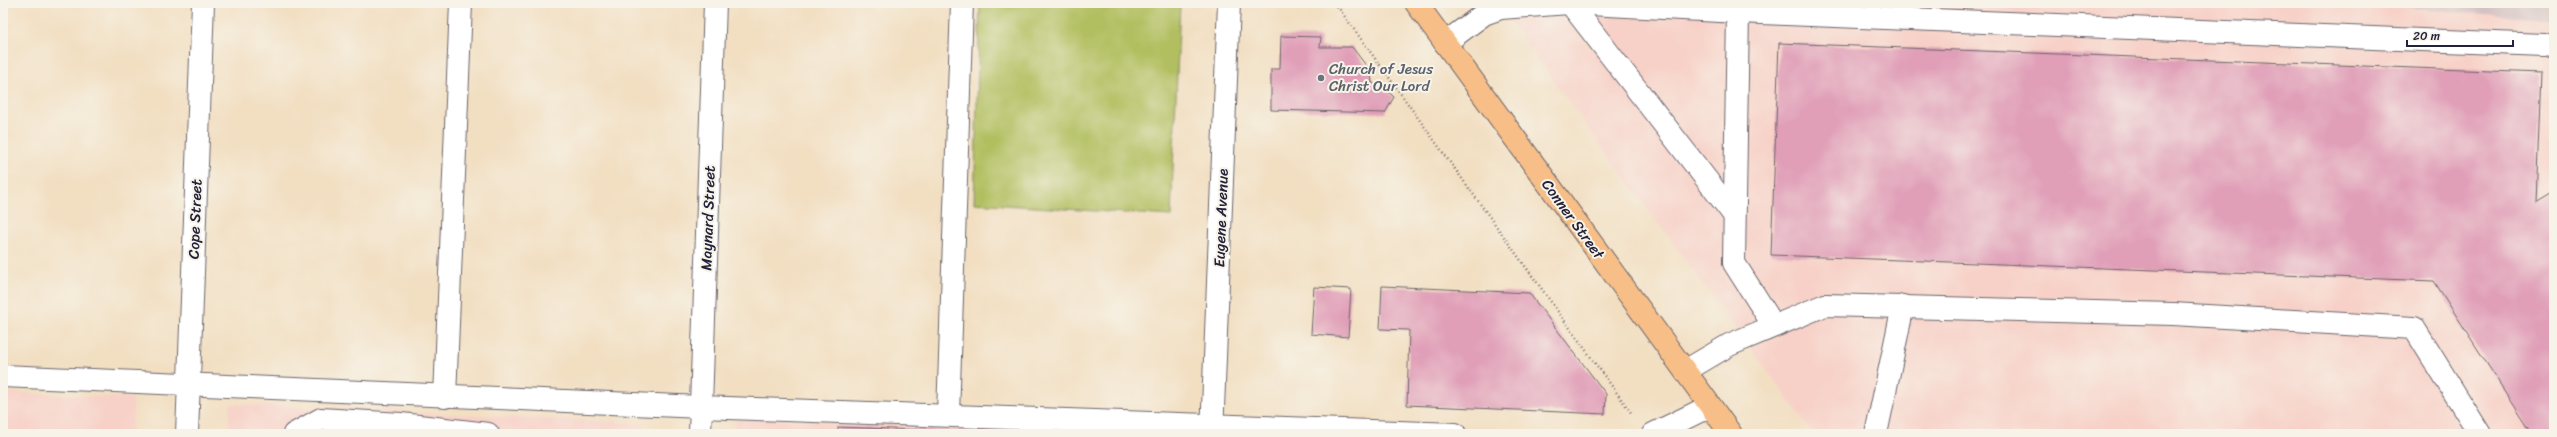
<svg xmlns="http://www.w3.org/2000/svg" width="2557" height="437" font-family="Sriracha,sans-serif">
<rect width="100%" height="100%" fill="#f7f3e8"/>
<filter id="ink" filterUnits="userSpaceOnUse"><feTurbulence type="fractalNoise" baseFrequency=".025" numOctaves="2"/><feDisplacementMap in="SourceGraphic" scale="8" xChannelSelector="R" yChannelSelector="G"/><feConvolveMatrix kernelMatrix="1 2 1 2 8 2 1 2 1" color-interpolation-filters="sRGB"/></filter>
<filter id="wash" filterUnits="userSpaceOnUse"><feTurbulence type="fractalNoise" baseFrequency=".012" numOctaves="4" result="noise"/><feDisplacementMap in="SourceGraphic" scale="16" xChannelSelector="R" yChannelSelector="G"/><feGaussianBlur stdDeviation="0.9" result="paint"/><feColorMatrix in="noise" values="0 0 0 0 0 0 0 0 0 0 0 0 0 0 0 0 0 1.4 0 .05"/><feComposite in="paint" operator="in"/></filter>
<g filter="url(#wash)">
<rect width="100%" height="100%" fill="#f2dfc2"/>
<g fill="#f7d1c8">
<polygon points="1496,3 2359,3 2554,20 2554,434 1814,434"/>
<polygon points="3,392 133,398 132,434 3,434"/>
<polygon points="230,404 644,423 643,434 228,434"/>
<polygon points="736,418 1159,434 735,434"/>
</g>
<polygon fill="#d2bfc0" points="2359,3 2554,3 2554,20"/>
<polygon fill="#b2bf61" stroke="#6a704e" points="980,3 1180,3 1171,216 974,203"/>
<g id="blocks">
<g fill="#e09eb7">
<polygon points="1281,36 1321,37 1320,47 1352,47 1371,72 1372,83 1382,86 1394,97 1385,113 1271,110 1271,69 1280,69"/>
<polygon points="1779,43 2541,73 2536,202 2554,191 2554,434 2532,434 2434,281 1771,255"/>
<polygon points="1382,286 1529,293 1606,394 1605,414 1407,405 1409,330 1380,329"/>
<polygon points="1314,287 1351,289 1348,337 1311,334"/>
<polygon points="838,427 1000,433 1000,434 838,434"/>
</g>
</g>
</g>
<g filter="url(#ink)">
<use href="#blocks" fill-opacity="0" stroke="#6b646a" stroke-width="1"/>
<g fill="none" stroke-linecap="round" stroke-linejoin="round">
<defs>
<g id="minor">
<polyline points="1570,3 1734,215"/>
<polyline points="1571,3 1738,12 1734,263 1774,326"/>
<polyline points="1738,12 2544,45"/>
<polyline points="1445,43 1484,14 1501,8 1569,3"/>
<polyline points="1685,371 1729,345 1825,305 2173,314 2414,328 2480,434"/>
<polyline points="3,376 701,407 1455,434"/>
<polyline points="445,397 461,3"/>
<polyline points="948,415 962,3"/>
<polyline points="187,434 203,3"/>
<polyline points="294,434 321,419 401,424 488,434"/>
<polyline points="700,434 715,3"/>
<polyline points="1212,434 1229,3"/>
<polyline points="1653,434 1710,406"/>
<polyline points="1876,434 1903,306"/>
</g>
<polyline id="major" points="1416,3 1731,434"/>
</defs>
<use href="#minor" stroke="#6b646a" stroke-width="24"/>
<use href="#major" stroke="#6b646a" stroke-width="24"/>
<polyline stroke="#6b646a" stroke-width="2.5" stroke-dasharray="1 3" stroke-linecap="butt" points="1335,3 1632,414"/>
<use href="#minor" stroke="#fff" stroke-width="22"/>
<use href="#major" stroke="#f7be87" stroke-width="22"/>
</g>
</g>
<circle fill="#6b7280" stroke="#f7f3e8" stroke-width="1.5" cx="1321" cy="78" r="4"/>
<g text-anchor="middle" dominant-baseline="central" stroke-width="4" stroke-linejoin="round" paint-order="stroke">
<g font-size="15" fill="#5b616d" stroke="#f7f3e8" text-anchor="start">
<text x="1329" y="69">Church of Jesus<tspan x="1329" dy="17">Christ Our Lord</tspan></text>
</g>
<g font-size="15" fill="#22223b" stroke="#f7f3e8">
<text transform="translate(708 218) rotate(-88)">Maynard Street</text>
<text transform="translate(1221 218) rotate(-88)">Eugene Avenue</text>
<text transform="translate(195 219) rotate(-88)">Cope Street</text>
<text transform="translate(1573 219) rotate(54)">Conner Street</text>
</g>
</g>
<rect width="2557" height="437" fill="none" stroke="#f7f3e8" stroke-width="16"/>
<path d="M2407 40v6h106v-6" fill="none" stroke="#22223b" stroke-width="2"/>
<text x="2413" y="40" font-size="12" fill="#22223b" stroke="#f7f3e8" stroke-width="3" paint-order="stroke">20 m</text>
</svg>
